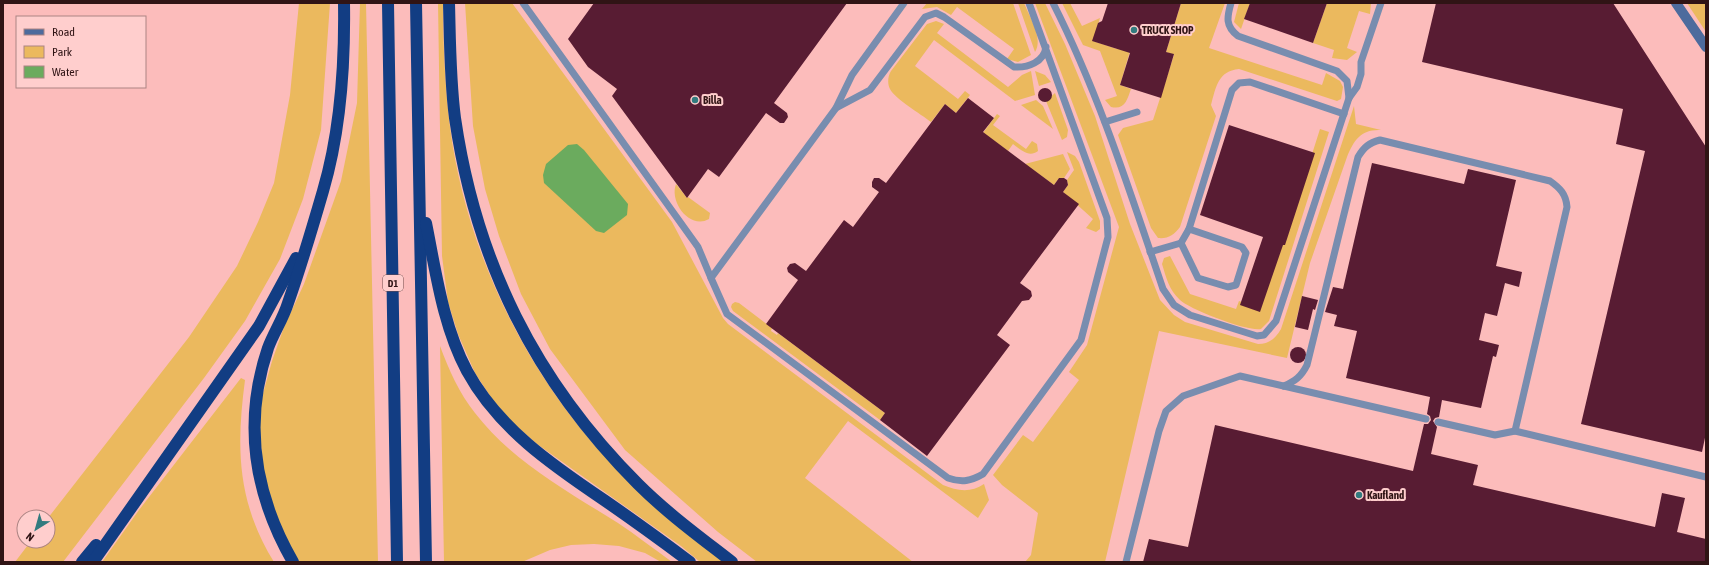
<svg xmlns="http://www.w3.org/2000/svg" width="1709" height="565" font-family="'Asap Condensed',sans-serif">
<rect width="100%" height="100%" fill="#fcbcbb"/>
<g fill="#ebb95e">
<polygon points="299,3 330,3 321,130 303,199 280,259 245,321 204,378 63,562 15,562 31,541 48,541 48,518 189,337 237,266 258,222 274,183 290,95"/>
<polygon points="360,3 366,3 378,562 297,562 289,548 264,481 259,422 262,397 272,361 284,327 304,284 341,181 357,103"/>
<path d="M438,3H443C443,44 445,86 450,127C466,251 525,372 610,462C621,474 635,484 647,495C672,517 698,540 723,562H700L681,546L537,444L512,422L492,399L475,373L458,334L448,302L442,256Z"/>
<path d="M465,3H512L672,222L723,318L728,324L943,485C957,491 971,493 984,484L989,500L978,518L848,421L805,478L913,562H757L718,532L625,450L550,349L521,294L499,236L485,189L473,126Z"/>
<polygon points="927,3 1013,3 1031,55 1018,62 1007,59 1014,49 957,7 951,15 937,7 922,9"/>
<path d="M1018,3H1024C1029,16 1044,39 1035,52Z"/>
<path d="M1035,3H1045L1065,44L1095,116L1130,224L1160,300L1174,315L1185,322L1258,344C1269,344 1275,339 1281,329L1354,106L1356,124L1381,130C1361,129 1354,140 1347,157L1310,263L1287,358L1159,331L1105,562H1025L1031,555L1038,513L1002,485L993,475L1023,435L1033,442L1079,380L1069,372L1087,345L1119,227Z"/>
<path d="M1062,3H1070L1082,26L1100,18L1093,41L1117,49L1133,41L1120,85L1131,89C1127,100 1125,110 1111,107L1105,100L1117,96L1100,51L1083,45Z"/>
<path d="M1181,3H1225L1209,48L1322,85L1326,73L1340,81L1343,87L1341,99L1337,101L1239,69C1218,71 1216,87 1211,105L1216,116L1180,227C1174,235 1168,239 1158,238L1151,228L1118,135L1123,128L1153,120L1174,55L1166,52Z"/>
<polygon points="1239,3 1250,3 1241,29 1234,22"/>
<polygon points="1327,3 1371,3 1370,14 1359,11 1347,48 1357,52 1347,60 1332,58 1334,50 1313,43"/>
<polygon points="1687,3 1706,3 1706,32"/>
<path d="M936,21L944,24L937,33L1008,87L1022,75L1031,71L1035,95L1015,101L934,40L915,66L958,99L965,91L970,95L956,113L945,104L931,122C921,114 895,99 890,89C887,83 888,76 891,71L927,24Z"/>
<polygon points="1035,71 1045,75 1051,82 1039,86"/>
<polygon points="1055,93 1068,130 1067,137 1062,140 1046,101"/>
<polygon points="1036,100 1043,106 1053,129 1021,105"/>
<path d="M997,114L1000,116L993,125L1026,149L1032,141L1037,144L1038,151C1029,158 1021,150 1013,144L1008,151L983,133Z"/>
<path d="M1320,129L1329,132L1269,321L1261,329C1248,332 1189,309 1180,300C1169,290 1166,277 1162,264L1164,258L1170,256L1190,294L1236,309L1239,301L1259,308L1282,242H1284Z"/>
<polygon points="1067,152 1075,156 1079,162 1100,221 1100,229 1096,232 1086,228 1093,219 1063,192 1068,185 1067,180 1074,170"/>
<polygon points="1063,154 1070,169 1064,178 1059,178 1054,185 1025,164"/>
<path d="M676,184L687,198L688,197L710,213L709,219C690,230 669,202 676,184Z"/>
<polygon points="735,302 739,303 772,328 771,331 777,335 778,333 885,413 880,420 733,311 731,307 732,304"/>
<path d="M440,346C449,370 459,393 475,413C512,461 567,491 618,523C636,535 654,549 672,562H661L645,553L619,546L594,544L571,545L550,550L522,562H444Z"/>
<path d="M241,378L245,380C236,448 237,502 274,562H102L139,510Z"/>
</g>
<polygon fill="#6bab5e" points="577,144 584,150 628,204 627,215 604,233 596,231 544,183 543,175 546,164 568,145"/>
<g fill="#581c33">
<polygon points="594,3 847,3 774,103 787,113 788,117 784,123 780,123 766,113 719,177 708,169 687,198 612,96 617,89 588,67 568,39"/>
<polygon points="1108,3 1181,3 1166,52 1174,54 1161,98 1120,85 1130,53 1092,41 1098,23 1102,21"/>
<polygon points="1250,3 1327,3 1313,43 1244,19"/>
<polygon points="1436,3 1613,3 1706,147 1706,433 1702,452 1581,424 1645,151 1616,144 1623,109 1422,62"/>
<circle cx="1045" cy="95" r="7"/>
<polygon points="968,98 994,118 983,132 1054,185 1059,178 1064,178 1067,180 1068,185 1063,192 1079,204 1020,283 1031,291 1032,296 1029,300 1022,301 997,335 1010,345 927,456 880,420 885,413 766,324 798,280 788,272 787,268 790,264 795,263 806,271 844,220 853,227 879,192 872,187 872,182 874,178 879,178 886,183 945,104 956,113"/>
<polygon points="1229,125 1315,153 1285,245 1283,245 1260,312 1240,305 1263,237 1200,215"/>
<polygon points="1372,163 1464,184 1468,169 1516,180 1496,266 1522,272 1519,287 1505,283 1497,316 1485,313 1479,340 1499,345 1496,357 1493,356 1481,408 1442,400 1439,417 1435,418 1433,421 1437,427 1431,454 1478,465 1473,485 1655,527 1662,493 1685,498 1677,532 1706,539 1706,562 1143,562 1149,539 1188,547 1215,425 1413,471 1424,424 1428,424 1431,420 1430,416 1427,414 1430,397 1346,378 1357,331 1334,326 1337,315 1325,312 1333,287 1343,289"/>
<polygon points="1302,296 1318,300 1315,310 1313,309 1308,330 1295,327"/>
<circle cx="1298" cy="355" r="8"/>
</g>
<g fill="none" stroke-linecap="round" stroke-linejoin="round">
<g stroke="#788daf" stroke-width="7">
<polyline points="523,3 698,247 711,278"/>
<path d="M1029,3L1107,218L1108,237L1081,340L983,474C971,481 962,483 948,478L727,314L711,278L836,108L870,90L925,17L936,13L944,17L1014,67C1028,68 1044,62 1046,47"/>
<path d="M1053,3C1099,94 1130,192 1163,289L1174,305L1190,315L1257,336L1264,335L1276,321L1349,98L1357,87L1361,74V62L1381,3"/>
<path d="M1231,3C1227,17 1225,26 1238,36L1337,71L1347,81L1349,98"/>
<polyline points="836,108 852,75 904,3"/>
<polyline points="1105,122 1137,112"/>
<polyline points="1181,243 1198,278 1228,287 1236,285 1246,253 1242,247 1189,229"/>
<polyline points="1150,252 1181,243 1189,229 1232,90 1239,83 1250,82 1344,114"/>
<path d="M1284,386C1295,381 1301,377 1307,365L1358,157C1364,147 1369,143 1380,140L1550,181C1560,188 1566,194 1567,207L1515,431"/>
<polyline points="1438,422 1495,435 1515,431 1706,477"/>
<polyline points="1126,562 1159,431 1166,411 1183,396 1240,376 1426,419"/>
</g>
<polyline stroke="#4d6b9d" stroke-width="10" points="1676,3 1706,47"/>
<g stroke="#123d83" stroke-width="12">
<polyline points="388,3 397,562"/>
<polyline points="416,3 426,562"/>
<path d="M449,3C450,41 450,80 455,118C476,262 535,381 638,484C667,513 700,537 732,562"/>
<path d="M426,223C436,273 443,326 467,371C498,428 552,465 604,500C633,520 662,541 690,562"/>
<polyline points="82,562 96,545"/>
<polyline points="93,562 259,326 296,258"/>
<path d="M293,562C254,494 243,422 268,348C274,332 283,319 288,303C301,266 312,229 323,191C341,130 345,67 344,3"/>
</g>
</g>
<g fill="#327b7f" stroke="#ffcecd" stroke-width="1.5">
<circle cx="1134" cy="30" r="4"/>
<circle cx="695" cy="100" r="4"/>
<circle cx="1359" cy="495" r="4"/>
</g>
<g text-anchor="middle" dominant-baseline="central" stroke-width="4" stroke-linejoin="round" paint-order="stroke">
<rect fill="#ffcecd" stroke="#6e4c4c" stroke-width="1" x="383" y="275" width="20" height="16" rx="3"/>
<g font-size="10" font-weight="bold" fill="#301415">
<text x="393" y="283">D1</text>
</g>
<g font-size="11" font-weight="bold" fill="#301415" stroke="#ffcecd" text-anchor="start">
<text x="1142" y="30">TRUCK SHOP</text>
<text x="703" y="100">Billa</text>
<text x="1367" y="495">Kaufland</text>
</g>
</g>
<rect width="1709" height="565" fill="none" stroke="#301415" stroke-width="8"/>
<rect x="16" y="16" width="130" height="72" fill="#ffcecd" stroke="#ac8483"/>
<rect x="24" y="29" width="20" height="6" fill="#4d6b9d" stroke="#ac8483"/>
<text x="52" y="36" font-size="12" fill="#301415">Road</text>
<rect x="24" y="46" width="20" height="12" fill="#ebb95e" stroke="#ac8483"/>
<text x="52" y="56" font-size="12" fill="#301415">Park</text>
<rect x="24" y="66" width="20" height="12" fill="#6bab5e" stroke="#ac8483"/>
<text x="52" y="76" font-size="12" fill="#301415">Water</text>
<g transform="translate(36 529) rotate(217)"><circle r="19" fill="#ffcecd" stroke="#ac8483"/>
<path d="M0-3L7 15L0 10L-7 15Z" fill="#327b7f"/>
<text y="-6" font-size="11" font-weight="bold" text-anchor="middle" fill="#301415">N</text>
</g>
</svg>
